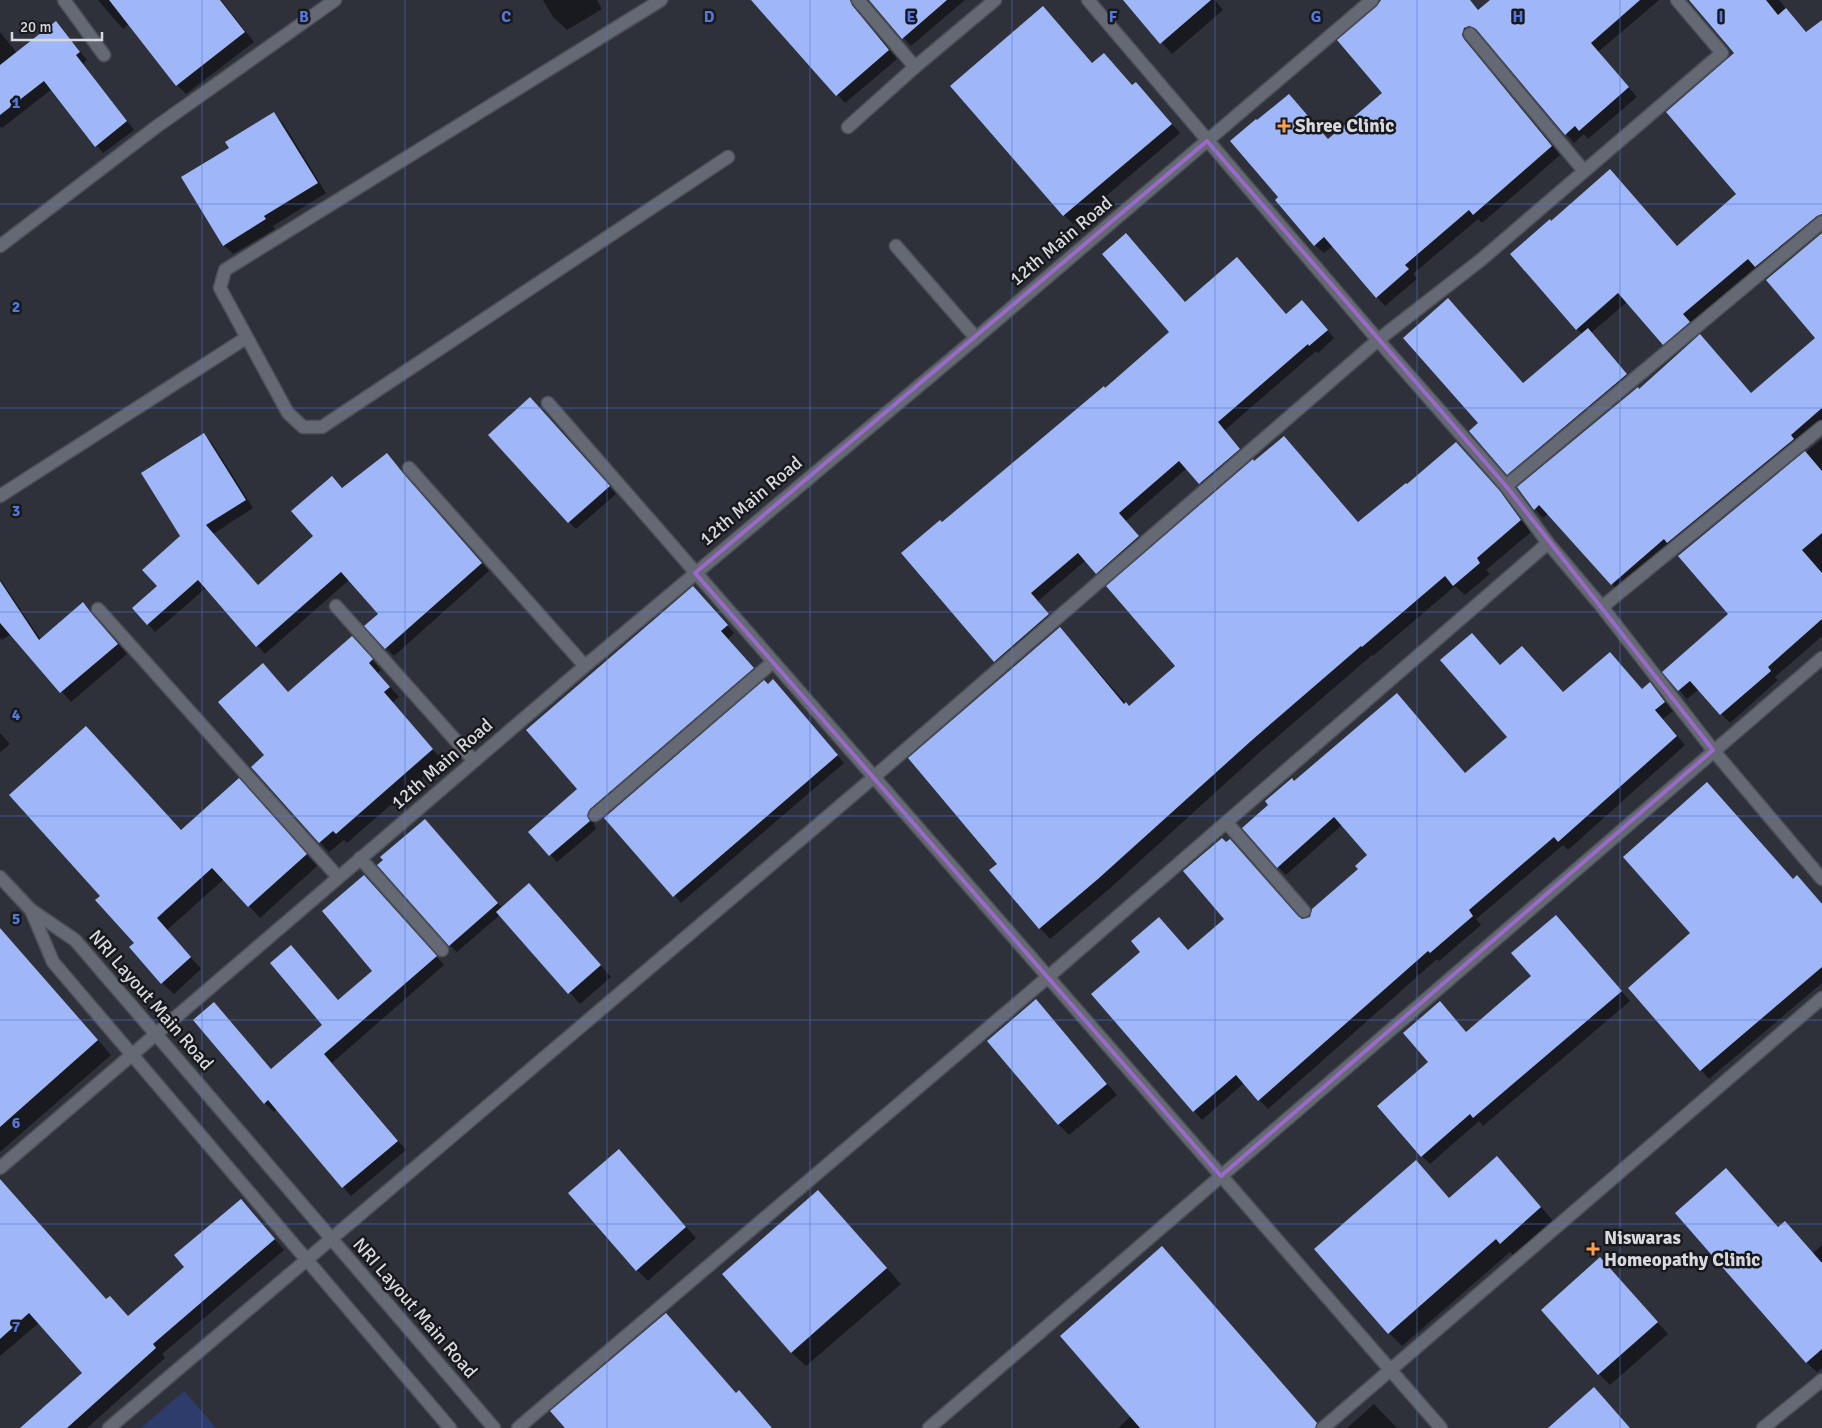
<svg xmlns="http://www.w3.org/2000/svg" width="1822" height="1428" font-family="Signika,sans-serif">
<rect width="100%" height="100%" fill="#2e313a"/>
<polygon fill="#2e3c6c" points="184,1391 216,1428 141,1428"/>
<g fill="#0007">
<polygon points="98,0 221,0 254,42 186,94 177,85 129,24 123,29"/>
<polygon points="543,0 597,0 602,9 567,30 553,17"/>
<polygon points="753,0 965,0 911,46 870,0 862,2 858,7 860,15 897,59 845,103"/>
<polygon points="1124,0 1215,0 1223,10 1172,54"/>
<polygon points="1384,0 1469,0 1479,11 1492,0 1659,0 1598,52 1637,97 1588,139 1584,134 1574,143 1482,34 1474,36 1470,41 1472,49 1560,155 1482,223 1478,219 1413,274 1417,279 1385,306 1333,246 1324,253 1315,245 1280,197 1257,122 1289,95 1329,140 1384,93"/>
<polygon points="1690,0 1779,0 1807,33 1822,21 1822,227 1765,275 1757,267 1691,324 1672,352 1627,302 1591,333 1635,383 1516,482 1508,474 1523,384 1582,334 1577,329 1551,222 1678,248 1738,194 1736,53"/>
<polygon points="56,23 87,60 83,64 134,130 103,153 52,89 2,128 0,126 0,32 17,53"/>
<polygon points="1093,64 1145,93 1180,133 1073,224 1064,215"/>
<polygon points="274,114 283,123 326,193 273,226 275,229 233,254 224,245 231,148"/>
<polygon points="1822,234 1822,432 1620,593 1548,514 1543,518 1535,509 1639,390 1752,394 1817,338"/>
<polygon points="1186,303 1286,315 1310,309 1334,338 1318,353 1316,351 1224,431 1247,457 1208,491 1187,468 1126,521 1146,545 1104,581 1086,560 1038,601 1056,623 1003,669 903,553 942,524 1105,389 1171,332"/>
<polygon points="537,406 616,494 576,529 569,522"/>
<polygon points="204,435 212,443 253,508 213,534 258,586 315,536 332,478 343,489 387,455 489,571 394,656 386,648 379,614 349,580 265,654 206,588 155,632 148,624 159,586 182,536"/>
<polygon points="1284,437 1359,523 1407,486 1456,443 1510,503 1531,532 1486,570 1490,574 1465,595 1455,586 1373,656 1372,655 1261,751 1108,890 1050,939 1040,928 999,864 1070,639 1129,707 1176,667 1254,462"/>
<polygon points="1822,439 1822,636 1775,677 1778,680 1730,723 1699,689 1687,699 1664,672 1730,614 1680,556"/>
<polygon points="0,579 41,640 83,604 127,654 71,702 11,634 2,640 0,638"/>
<polygon points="700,595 734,633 728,639 760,676 597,816 594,824 596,829 557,862 530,832 579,789"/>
<polygon points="362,648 381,670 378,673 399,697 392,703 442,760 347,843 344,840 329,852 252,767 266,755 289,693"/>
<polygon points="1500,666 1563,693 1643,691 1650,684 1673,711 1663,719 1685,745 1568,850 1563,845 1476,919 1481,925 1439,961 1437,959 1268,1109 1244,1083 1202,1120 1194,1111 1142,952 1159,918 1189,951 1311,918 1360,869 1369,856 1342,825 1286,875 1278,867 1295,782 1466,774 1509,737"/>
<polygon points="773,681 844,763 681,903 606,818"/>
<polygon points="0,733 10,744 0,752"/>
<polygon points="250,791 317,866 260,918 224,879 167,930 201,969 174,994 162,983 135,943 181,832"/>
<polygon points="425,821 502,908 540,896 611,977 580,1004 501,914 457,952 450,945"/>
<polygon points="1794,880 1822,905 1822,983 1709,1079 1701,1070"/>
<polygon points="373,886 444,965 332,1063 406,1150 351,1196 277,1109 274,1112 265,1103 195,1020 223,1013 272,1070 324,1026 291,947 339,1001 374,971"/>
<polygon points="1564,925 1630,1001 1483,1126 1479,1121 1430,1164 1422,1156 1429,1062 1467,1033 1532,976"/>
<polygon points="0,928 111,1055 0,1152"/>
<polygon points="1036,1001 1117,1095 1069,1135 1058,1124"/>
<polygon points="619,1151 696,1238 648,1281 637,1270"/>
<polygon points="1510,1171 1553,1221 1514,1256 1510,1252 1402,1346 1389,1333 1429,1175 1450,1199"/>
<polygon points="818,1191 901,1284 806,1366 791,1352"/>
<polygon points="0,1196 106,1301 129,1317 250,1210 284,1250 162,1354 165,1358 87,1428 22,1428 84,1374 39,1323 0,1356"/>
<polygon points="1677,1213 1779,1228 1813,1253 1822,1245 1822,1368 1817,1372 1807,1363"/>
<polygon points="1611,1270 1668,1334 1610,1385 1599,1374"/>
<polygon points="666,1314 737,1394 739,1392 772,1428 567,1428"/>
<polygon points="1374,1404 1397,1428 1347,1428"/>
<polygon points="1131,1416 1306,1428 1118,1428"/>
</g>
<g fill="#9fb6f8">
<polygon points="109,0 220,0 245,32 176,86"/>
<polygon points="751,0 850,0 852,5 889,50 836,96"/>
<polygon points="869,0 947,0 902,39"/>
<polygon points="1123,0 1211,0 1160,44"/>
<polygon points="1381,0 1470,0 1478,10 1490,0 1640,0 1591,43 1629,87 1579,131 1575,126 1565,135 1476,29 1469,26 1464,28 1462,35 1464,39 1552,146 1473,215 1469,210 1405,265 1409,269 1376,298 1324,237 1314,246 1275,200 1278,197 1230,141 1256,119 1257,120 1289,94 1328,139 1382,93 1337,40 1377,6"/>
<polygon points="1689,0 1766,0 1778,15 1786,8 1806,32 1822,20 1822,214 1817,216 1755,267 1748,259 1683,314 1690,322 1663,345 1618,293 1576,330 1510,254 1550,219 1551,221 1610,169 1677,246 1736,194 1666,112 1734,53"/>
<polygon points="1043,6 1092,63 1104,53 1132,85 1136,82 1172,124 1063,216 950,86"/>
<polygon points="56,21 80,52 76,55 127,121 95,147 44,81 0,115 0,65"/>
<polygon points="274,112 318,183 264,216 266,219 223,246 181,177 229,148 225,142"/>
<polygon points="1126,233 1185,302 1237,257 1286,314 1302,300 1328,330 1309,346 1308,344 1218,422 1240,449 1199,484 1179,461 1119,513 1139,536 1096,574 1078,553 1031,593 1049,614 994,662 901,553 940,520 942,522 1104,386 1105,388 1169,332 1102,254"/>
<polygon points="1822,233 1822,408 1791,435 1794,439 1667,543 1664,539 1611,585 1539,505 1534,510 1517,487 1638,387 1639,389 1700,334 1751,393 1815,338 1766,280"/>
<polygon points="1448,298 1523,383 1588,328 1627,374 1507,475 1469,431 1478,423 1403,338"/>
<polygon points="530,397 610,486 568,523 488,435"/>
<polygon points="204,433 246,500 206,525 258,585 313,536 291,511 332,476 342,488 387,453 403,473 482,563 385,649 364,626 378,614 341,572 256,647 198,580 147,625 132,608 157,586 142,570 180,536 141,473"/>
<polygon points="1284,436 1358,522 1406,483 1407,484 1456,442 1500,491 1521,520 1477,558 1480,563 1453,586 1445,576 1362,647 1361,646 1251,741 1098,879 1039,929 989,870 997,864 908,758 1060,627 1124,704 1126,702 1129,706 1175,666 1106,586 1253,459 1254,461"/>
<polygon points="1805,451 1822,471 1822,533 1802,550 1822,573 1822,619 1768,667 1771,671 1720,715 1690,681 1678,691 1662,672 1728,614 1678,556"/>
<polygon points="0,581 39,640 83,602 92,614 118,644 60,693 0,623"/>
<polygon points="693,586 728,625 721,631 754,668 590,809 587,816 590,821 549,856 528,832 577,789 526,730"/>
<polygon points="1472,633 1500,665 1522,646 1563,692 1610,652 1642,689 1650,682 1665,702 1655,710 1677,736 1558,842 1554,837 1469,910 1473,916 1430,953 1428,951 1258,1101 1236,1075 1193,1112 1091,994 1140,952 1131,941 1159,917 1188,950 1224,919 1183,871 1222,838 1226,842 1230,839 1298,916 1302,919 1310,917 1312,909 1358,869 1355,866 1367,855 1334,817 1277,868 1242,828 1268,805 1265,801 1292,778 1294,781 1397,693 1465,773 1507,737 1440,660"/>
<polygon points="352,636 373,659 369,663 390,687 384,692 433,749 336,834 333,831 319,843 251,767 264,755 218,702 263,663 288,692"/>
<polygon points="773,679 838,755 673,897 604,818 764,680 768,684"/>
<polygon points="86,726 181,830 239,778 307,854 248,907 212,868 157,918 191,957 161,984 129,947 134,943 95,900 100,896 9,795"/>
<polygon points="1707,782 1793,879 1797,875 1822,904 1822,967 1700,1071 1628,988 1690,933 1623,857"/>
<polygon points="425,819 498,903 449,946 377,865 383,860 380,857"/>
<polygon points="364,875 437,956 324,1054 398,1141 342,1188 268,1100 264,1104 193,1020 214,1002 271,1069 322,1025 270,963 291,945 338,1000 372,971 322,911"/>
<polygon points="529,883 601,965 568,994 496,912"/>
<polygon points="1556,915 1622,991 1473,1118 1470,1114 1421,1157 1377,1106 1428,1062 1403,1033 1440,1001 1466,1032 1531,976 1511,953"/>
<polygon points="0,928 98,1040 0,1127"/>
<polygon points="1036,999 1107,1084 1058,1125 987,1041"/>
<polygon points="619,1149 686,1227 636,1271 568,1193"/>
<polygon points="1497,1156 1541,1207 1500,1244 1496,1239 1388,1334 1314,1249 1416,1160 1449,1198"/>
<polygon points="1726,1168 1778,1227 1785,1221 1822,1263 1822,1349 1806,1363 1675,1213"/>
<polygon points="0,1179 106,1299 110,1296 128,1316 184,1267 174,1255 241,1199 275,1239 153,1344 156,1348 67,1428 20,1428 82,1373 29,1313 0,1339"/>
<polygon points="818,1190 887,1268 791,1353 722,1274"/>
<polygon points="1162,1246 1317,1423 1315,1428 1140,1428 1060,1336"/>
<polygon points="1600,1257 1658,1322 1598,1375 1541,1310"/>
<polygon points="666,1313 736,1393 739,1390 772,1428 565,1428 550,1411"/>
<polygon points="1594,1387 1630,1428 1548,1428"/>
</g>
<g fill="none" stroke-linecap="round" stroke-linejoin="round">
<defs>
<g id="minor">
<polyline points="64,0 104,55"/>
<polyline points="661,0 225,270 220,288 288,413 303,427 322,427 728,157"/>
<polyline points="858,0 915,67"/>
<polyline points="1088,0 1378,340 1506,486 1548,543 1602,607 1713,750 1822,879"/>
<polyline points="1470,34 1584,171"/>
<polyline points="848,127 915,67 995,0"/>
<polyline points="0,246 156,127 335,0"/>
<polyline points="896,246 976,338"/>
<polyline points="548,403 1441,1428"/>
<polyline points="409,468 585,666"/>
<polyline points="1506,486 1822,222"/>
<polyline points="0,496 246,338"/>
<polyline points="336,606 474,761"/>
<polyline points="1602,607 1822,427"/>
<polyline points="98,609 338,877"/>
<polyline points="595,815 773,662"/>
<polyline points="1227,823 1304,911"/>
<polyline points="360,858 442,950"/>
<polyline points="0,877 31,910"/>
<polyline points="0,1168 585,666 976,338 1372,0"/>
<polyline points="109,1428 874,777 1378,340 1482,259 1722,53 1677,0"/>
<polyline points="518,1428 1048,977 1548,543"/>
<polyline points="929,1428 1822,658"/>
<polyline points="1323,1428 1822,998"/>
<polyline points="1763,1428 1822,1380"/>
</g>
<g id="tertiary">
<polyline points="31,910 75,940 494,1428"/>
<polyline points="31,910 53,962 450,1428"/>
</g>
</defs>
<use href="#minor" stroke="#4c4f56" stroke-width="15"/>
<use href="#tertiary" stroke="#4c4f56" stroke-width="15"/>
<use href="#minor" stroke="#656973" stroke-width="12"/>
<use href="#tertiary" stroke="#656973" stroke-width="12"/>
</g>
<path fill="none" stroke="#9b69ca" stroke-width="4" stroke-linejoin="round" d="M1207,141L1506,486L1713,750L1221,1176L695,573Z"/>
<path fill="none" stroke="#5578da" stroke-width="1" stroke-opacity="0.55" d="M202,0V1428M405,0V1428M607,0V1428M810,0V1428M1012,0V1428M1215,0V1428M1417,0V1428M1620,0V1428M0,204H1822M0,408H1822M0,612H1822M0,816H1822M0,1020H1822M0,1224H1822"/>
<g fill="#fa9f4e" stroke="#17191d" stroke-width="2">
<path d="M1281.5 118.5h5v5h5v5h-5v5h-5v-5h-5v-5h5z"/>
<path d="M1590.5 1241.5h5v5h5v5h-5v5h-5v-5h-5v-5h5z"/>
</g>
<g text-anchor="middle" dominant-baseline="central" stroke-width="5" stroke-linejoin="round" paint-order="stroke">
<g font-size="19" font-weight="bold" fill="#d7d9df" stroke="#17191d" text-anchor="start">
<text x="1295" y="126">Shree Clinic</text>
<text x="1604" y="1238">Niswaras<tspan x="1604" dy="22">Homeopathy Clinic</tspan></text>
</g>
<g font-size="19" fill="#d7d9df" stroke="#17191d">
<text transform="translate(1061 241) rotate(-40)">12th Main Road</text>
<text transform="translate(751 501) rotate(-40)">12th Main Road</text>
<text transform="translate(442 764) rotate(-41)">12th Main Road</text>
<text transform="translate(151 1000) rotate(49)">NRI Layout Main Road</text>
<text transform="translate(415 1308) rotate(49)">NRI Layout Main Road</text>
</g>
</g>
<g font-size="16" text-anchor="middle" font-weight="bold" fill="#5578da" stroke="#17191d" stroke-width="5" stroke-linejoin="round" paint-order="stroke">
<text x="304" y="22">B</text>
<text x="506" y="22">C</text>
<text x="709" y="22">D</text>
<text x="911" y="22">E</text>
<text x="1113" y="22">F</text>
<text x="1316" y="22">G</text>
<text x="1518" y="22">H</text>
<text x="1721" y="22">I</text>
<text x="16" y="108">1</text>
<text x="16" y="312">2</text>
<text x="16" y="516">3</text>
<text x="16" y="720">4</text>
<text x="16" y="924">5</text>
<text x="16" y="1128">6</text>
<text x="16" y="1332">7</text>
</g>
<path d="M12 32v8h90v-8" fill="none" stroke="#d7d9df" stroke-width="2.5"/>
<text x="20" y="32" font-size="15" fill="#d7d9df" stroke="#17191d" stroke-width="4" paint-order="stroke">20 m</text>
</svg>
